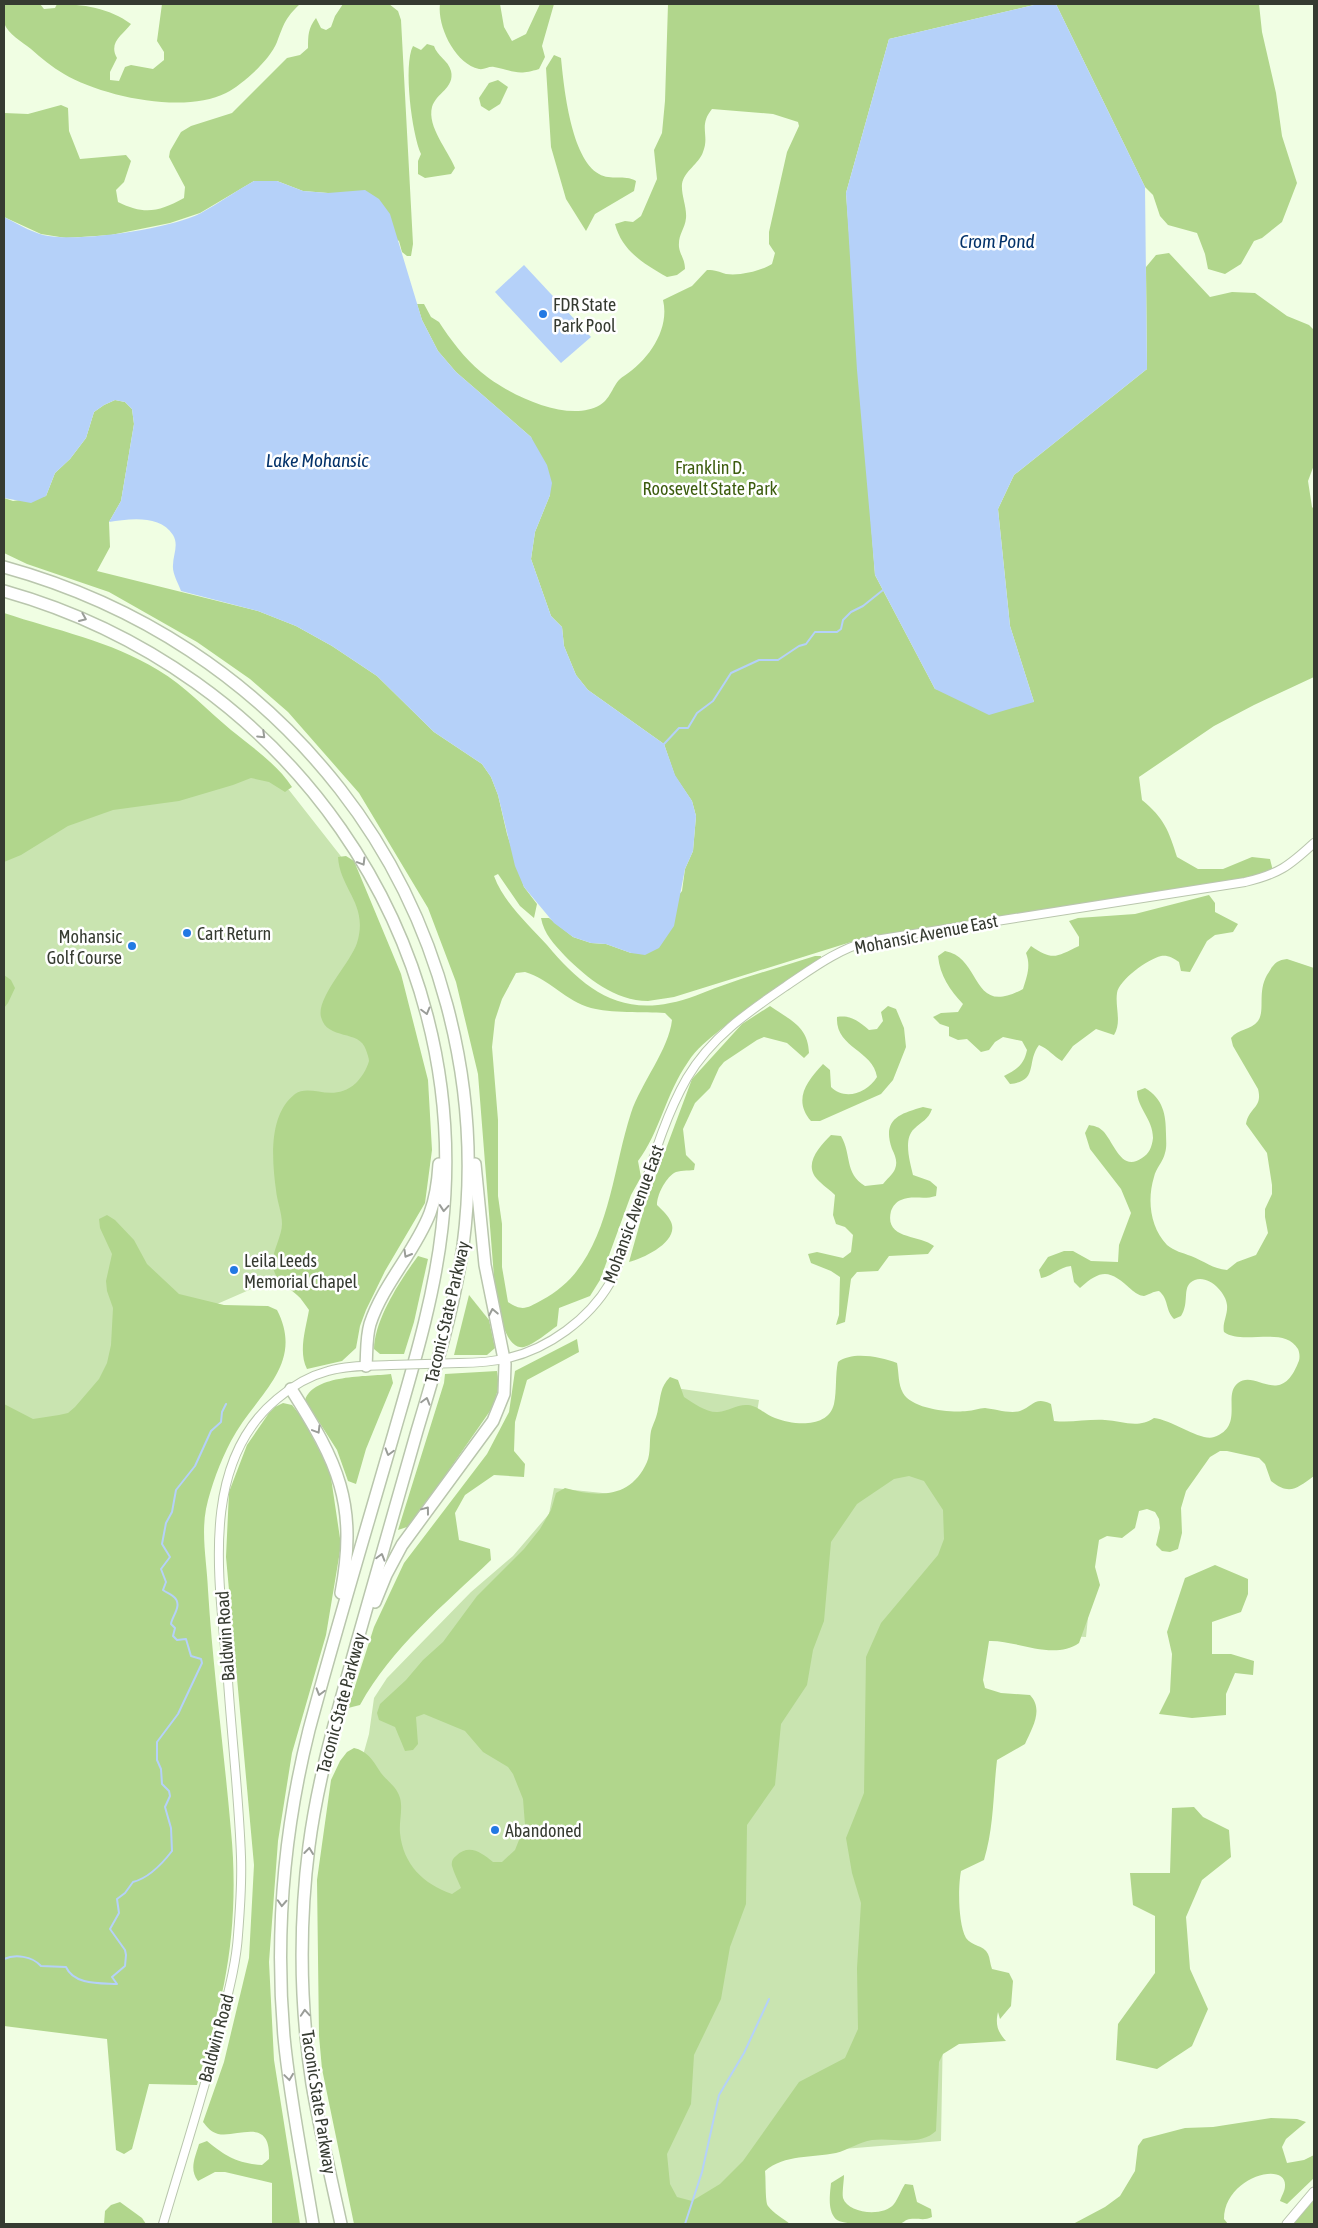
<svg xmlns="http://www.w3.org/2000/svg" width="1318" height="2228" font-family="'Asap Condensed',sans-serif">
<rect width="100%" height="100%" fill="#f0fee3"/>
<g fill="#c9e4b0">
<polygon points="250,765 289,790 347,864 388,1029 286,1274 146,1335 4,1601 4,850 50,828"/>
<polygon points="675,1388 759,1400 755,1425 1104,1461 1086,1637 950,1629 941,2141 770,2155 746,2224 402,2224 345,1820 369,1734 374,1698 387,1678 471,1592 513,1556 549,1514 554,1488 651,1498"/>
</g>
<g fill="#b1d68c" fill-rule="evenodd">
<path d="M4,4H40L44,9L55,8L57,4C82,4 110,8 131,24C123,35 108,42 117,58L110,72V80L119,81L125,67L131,65L153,69L164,60V52L157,41L162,4H300C285,18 284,24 277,42C270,60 243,84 226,93C185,114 103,97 64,74C52,67 41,58 31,49C22,42 8,34 4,23C2,17 4,9 4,4Z"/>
<path d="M343,4H389L398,11L401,20L413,244L411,256H407L402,252L399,241L328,193L303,191L277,181H254L200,213L170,223L111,235L66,238L41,234L4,217V113L28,114L61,105L68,108L69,131L80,159L126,155L131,161L124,182L116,190L118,202C144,215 159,212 184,198L185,187L169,157L170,151L181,132L191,126L232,113L287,58L300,55L308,48C308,36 308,28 316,18L321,28L326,30L331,27L335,16Z"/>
<path d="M440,4H500L504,27L512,41L526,34L540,4H554L542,46L545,57L539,69C517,76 515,71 494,67C489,66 484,70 479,69C455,64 437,26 440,4Z"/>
<path d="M668,4H1038L889,39L846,193L875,575L935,689L1034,702L1010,626L998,509L1014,475L1147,369L1146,267L1156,255L1169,253L1210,297L1232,292L1255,293L1287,316L1309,325L1314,330V465L1308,481L1312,507L1314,509V677L1254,705L1214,726L1139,777L1142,800C1164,818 1169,831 1177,857L1198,869H1223L1252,857L1270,859L1273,871L1216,884L851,942L674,997C666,998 656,1000 648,1001C615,1001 587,978 565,956C554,944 544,934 541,918H549L573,937L591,943L606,944L631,953L682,891L685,869L693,851L696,816L692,801L675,776L664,744L588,690L576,675L564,646L562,627L551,616L531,559L535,532L550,495L531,437L456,372L438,351L422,320L417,304H424L431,317L439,322C450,339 465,359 481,372C507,394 568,424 600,405C612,398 613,382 624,376C649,360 670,329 663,300L692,286L707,270C716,270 719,272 726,274C740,276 761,271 772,264L775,253L769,244V232L787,152L799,126L798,122L773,114L712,109C698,126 710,135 703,152C699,164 684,171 682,184C681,195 687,207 686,218C685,229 678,234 679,247C680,255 685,259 685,269L677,275L667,277C644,264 622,251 615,224L625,221L633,222L641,216L657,179L654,150L662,133L665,101Z"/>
<polygon points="1056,4 1259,4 1262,32 1276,93 1282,136 1297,183 1282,222 1262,238 1254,241 1241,264 1225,274 1208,269 1205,254 1197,233 1168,225 1160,216 1153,195 1145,187"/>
<path d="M427,44L434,46C437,56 448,60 451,71C455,88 436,93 432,107C427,127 448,150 455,168L451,174L425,178L418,174V161L421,154C412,134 403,65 413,46L421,50Z"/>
<path d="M554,55L561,58C564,88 571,158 599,174C611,181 624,174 636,181L634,191L595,214L586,231L566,199L551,147L546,68Z"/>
<polygon points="498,80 508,87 500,104 489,111 481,106 479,98 489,83"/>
<path d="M115,400L125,402L132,409L134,424L121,501L109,522L110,547L97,571L258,611L296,626L332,646L377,676L434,732L482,764L491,777L498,795L507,834L524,887L537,904L534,918L520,906L498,874L494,876C504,903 528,924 547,945C580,984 615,1015 670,1003C687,1000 704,992 721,986C752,975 784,966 815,956H821V959C785,980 752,1003 720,1030C709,1039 696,1049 688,1062C666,1093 660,1132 638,1161L641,1177L631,1195L600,1280L590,1296L559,1308L557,1326C548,1332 535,1344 524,1347C501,1351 497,1293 494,1277L478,1074L456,982L428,908L359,793L288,712L250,679L197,642L109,592L27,564L4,553V498L13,501L46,496L55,473L70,459L86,438L94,412L104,405ZM525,972C549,979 566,1001 591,1008C609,1013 645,1012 665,1013L672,1020C669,1049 641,1083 631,1113C610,1177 609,1265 542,1300C527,1308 523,1312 508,1302L502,1267V1224L498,1196V1120L492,1047L495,1020L502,999L516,973Z"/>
<path d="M4,613C55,630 111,641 158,670C185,686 207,710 231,730C252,747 278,765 292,787L285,792L269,782L251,778L233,785L179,801L113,810L68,826L21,855L4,862Z"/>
<path d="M346,856L354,861L401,974L428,1080L432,1150L425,1203L385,1271L366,1310L360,1326L356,1348L342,1361L307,1369C298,1352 306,1328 309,1310C305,1305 302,1299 297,1295C286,1285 278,1284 273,1268C270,1255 282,1237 282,1224C282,1213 277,1201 276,1190C272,1160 268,1115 295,1094C311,1083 333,1104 356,1083C361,1078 367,1069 369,1061C369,1058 367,1053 366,1050C360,1029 327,1041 321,1017C316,998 351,962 357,943C369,904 340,890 338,857Z"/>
<path d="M1209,895L1215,903V912L1238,924L1233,932L1215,935L1207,941L1190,972L1181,971L1179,962C1173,958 1168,955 1161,956C1148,959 1119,980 1117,993C1115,1008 1122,1022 1114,1035L1096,1029L1073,1046L1062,1061C1053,1056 1049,1049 1039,1045C1026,1062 1039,1081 1010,1084L1004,1076C1017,1069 1024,1065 1027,1050L1022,1041L1003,1037L995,1042L989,1050L981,1052L967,1039L958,1040L949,1036V1027L940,1024L933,1017L941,1013L958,1012L963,1004C950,990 940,976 938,956L945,951C983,958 970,1018 1023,989C1027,976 1031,966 1026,953L1031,946C1053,961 1056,957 1079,946V937L1069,921L1078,918L1135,914Z"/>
<path d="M1287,959L1314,968V1476C1297,1488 1290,1496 1271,1481L1265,1464L1259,1458L1227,1451H1220L1210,1457L1186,1491L1181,1508L1182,1533L1178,1549L1170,1552L1162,1551L1156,1545L1160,1528L1159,1519L1155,1512L1147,1509L1139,1511L1135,1528L1122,1538L1107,1536L1099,1540L1095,1567L1100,1585L1079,1643C1053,1661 1017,1640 989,1641L983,1680L985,1688L1001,1693L1030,1695C1044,1710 1032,1728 1025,1744L997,1760C993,1794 994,1827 984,1860L961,1871C958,1887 958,1923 966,1938C971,1946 984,1945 988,1954C990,1958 990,1964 992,1969L1009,1973L1013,1981L1011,2006L1000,2019L998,2012C995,2025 998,2032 1006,2041L959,2044L943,2054L939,2062L936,2131C919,2147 893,2137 872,2140C859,2142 848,2150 836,2153C812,2158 785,2154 765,2171C766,2179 765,2202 768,2206C773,2213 784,2219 790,2224H354L322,2069L319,2036L317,1880L331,1780L340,1761L347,1752L354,1748C367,1751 372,1759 379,1770C385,1780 397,1786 400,1798C403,1809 399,1821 400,1833C403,1864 423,1884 452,1894L461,1888C458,1881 454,1873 452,1866C451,1862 453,1858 456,1856C469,1843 482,1853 493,1862H502L515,1850L525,1825L523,1799L513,1774L508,1767L483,1752L465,1731L424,1714L416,1717L418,1744L413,1750L405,1751L395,1727L379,1720L377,1713L380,1704L406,1680L423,1660L443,1642L477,1596L524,1549L540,1529L551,1510L556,1493L565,1488C599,1498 631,1498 647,1462C651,1453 649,1441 651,1431C653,1424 657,1417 658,1409C661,1396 660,1387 670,1377L678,1380L684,1397C693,1403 707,1413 718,1412C729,1411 737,1404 748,1405C759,1406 765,1415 775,1418C793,1425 828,1429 834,1404C837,1390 835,1375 838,1362C853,1351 880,1357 897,1363C899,1373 898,1384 903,1393C912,1409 950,1413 967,1411C973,1411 979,1408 985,1408C995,1409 1010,1414 1020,1411C1033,1406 1035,1396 1051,1404L1054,1421C1071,1423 1088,1419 1105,1420C1122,1421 1138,1429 1154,1418C1172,1420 1202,1442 1214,1437C1245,1426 1222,1395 1238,1383C1256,1369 1280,1408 1298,1363C1300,1359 1300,1354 1298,1349C1284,1325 1243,1346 1224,1332C1222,1323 1228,1315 1227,1305C1226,1291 1204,1270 1190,1283C1183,1290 1189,1304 1181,1316L1174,1319C1165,1310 1169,1299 1159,1291C1154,1291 1148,1295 1144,1296C1140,1296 1136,1293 1133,1291C1111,1271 1103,1267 1080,1288L1074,1282L1071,1266C1059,1267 1053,1276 1041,1278L1039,1270L1048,1257L1064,1251H1073L1091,1261L1118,1262L1119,1245L1131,1213L1121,1189L1090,1149L1085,1133L1089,1125C1095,1126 1099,1127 1103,1131C1114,1142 1121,1173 1142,1158C1149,1154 1152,1147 1153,1138C1153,1119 1137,1108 1137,1091L1145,1088C1163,1099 1166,1114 1166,1134C1166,1140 1167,1147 1165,1153C1163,1162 1156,1168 1154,1177C1147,1200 1150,1227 1167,1245C1174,1251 1183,1253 1191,1256C1204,1261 1213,1269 1227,1270L1237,1262L1256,1255L1268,1233L1265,1217V1209L1272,1194V1185L1267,1153L1246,1124C1249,1107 1263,1108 1258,1089L1233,1046L1231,1038C1238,1029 1251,1030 1258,1021C1266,1010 1256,990 1269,972C1274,963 1278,960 1287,959ZM909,1476L924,1481L943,1510L944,1539L938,1555L881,1623L866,1657L864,1793L846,1838L852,1873L861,1903L857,1968L858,2029L845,2058L799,2082L743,2161L720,2184L692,2201L677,2197L670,2184L667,2154L691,2104L694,2055L721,1999L730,1947L746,1904L747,1825L775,1785L781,1724L807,1685L813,1650L824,1621L831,1542L857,1504L894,1479Z"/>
<polygon points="4,975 11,980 15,988 8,1003 4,1008"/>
<path d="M770,1006C790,1020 808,1026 809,1053L804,1058L787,1043L764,1037L757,1040L724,1062L719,1068L710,1088L695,1103L683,1129L686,1155L695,1164L694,1170C688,1171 679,1170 674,1173C665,1179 657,1195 657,1205C661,1209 667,1214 670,1220C682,1240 645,1258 629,1262L645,1205L692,1079L742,1024Z"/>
<path d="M888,1006L896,1009L904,1028L906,1047L893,1080L881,1094L820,1121H811C793,1100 806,1082 823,1064L830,1070L831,1087C845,1101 867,1093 877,1077C873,1050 835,1048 837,1017C851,1015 858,1021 869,1030L877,1029L883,1021L881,1012Z"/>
<path d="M923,1107L932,1109C928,1120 922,1121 914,1129C903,1139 910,1162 913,1175L930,1181L937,1187L936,1196C924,1200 912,1195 901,1200C896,1202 893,1206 891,1211C884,1240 919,1234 934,1246L928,1254L889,1256L878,1271L857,1272L851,1279L845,1322L836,1325L839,1315L840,1277L831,1271L811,1263L808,1254L817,1252L843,1258L851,1252L853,1235L845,1227L836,1224L833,1215L835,1195C830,1190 825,1187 820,1182C801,1166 819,1147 831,1135L841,1136C852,1155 844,1173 865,1186L883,1184C886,1180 893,1174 895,1169C898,1162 895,1155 892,1149C882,1120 898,1114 923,1107Z"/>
<path d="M107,1215L115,1220L134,1240L147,1264L179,1294L224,1305L268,1306L277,1310C306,1366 254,1396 231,1441C220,1462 211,1486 206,1509C201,1535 207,1564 208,1590C213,1670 224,1750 231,1831C236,1881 234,1935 224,1984C217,2018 206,2052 197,2085L149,2084L132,2149L124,2154L116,2150L107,2039L4,2026V1404L33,1419L59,1415L68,1413L75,1407L99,1379L107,1363L111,1345L113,1308L107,1291L106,1281L112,1254L100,1228L99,1219Z"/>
<path d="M418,1256L428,1259L414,1322L404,1354H380L374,1349C374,1320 401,1279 418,1256Z"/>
<polygon points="469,1295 489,1320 495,1348 487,1355 454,1355"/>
<path d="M577,1339L579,1352L527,1380L515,1422L514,1451L525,1464L524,1477L494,1475L465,1495L455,1513L459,1540L490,1549L491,1560C444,1605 392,1647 360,1705L348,1708L374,1627L404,1563L487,1454L509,1412L515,1371Z"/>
<path d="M497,1371C500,1386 497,1397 490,1411L410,1526L398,1530L444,1383L445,1374Z"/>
<path d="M391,1374L393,1383L366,1449L356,1484L348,1481L337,1450L305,1400C314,1374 367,1377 391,1374Z"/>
<path d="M283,1403L292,1405L303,1419L330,1471L341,1545L326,1635L292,1753L278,1841L269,1962L274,2060L300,2224H272V2183L225,2172H215L198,2181C189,2169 195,2158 199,2144L207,2141C227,2157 236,2163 262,2165L269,2159C271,2116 238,2138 218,2134C211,2132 207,2127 203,2122L224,2062L249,1958L254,1865L226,1557L229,1492L247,1445L269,1413L275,1407Z"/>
<polygon points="1215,1565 1248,1579 1248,1594 1241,1612 1212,1622 1212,1654 1231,1654 1254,1661 1253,1675 1235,1673 1226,1694 1226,1715 1192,1718 1159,1714 1170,1692 1172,1654 1167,1632 1185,1578"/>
<polygon points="1194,1807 1203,1817 1229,1830 1231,1857 1202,1880 1186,1917 1190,1969 1208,2009 1192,2046 1157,2069 1116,2060 1118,2024 1155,1973 1155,1916 1133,1905 1130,1873 1170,1873 1172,1808"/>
<path d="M1271,2118L1297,2119L1306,2122L1286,2139L1282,2147L1287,2163L1304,2160L1314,2155V2178L1287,2204L1280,2201C1281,2197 1285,2191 1285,2186C1287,2160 1224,2177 1224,2219L1228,2224H1073L1105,2207L1120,2196L1135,2171L1138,2146L1143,2139L1185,2128L1213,2127Z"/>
<path d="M844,2175C844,2181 842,2192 843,2198C848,2214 884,2217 894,2204C898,2199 901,2190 905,2184L913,2185L917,2202L931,2209L932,2217C924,2221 919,2218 910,2219C906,2219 903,2223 900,2224C891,2227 844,2225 837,2220C827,2212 830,2194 831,2183Z"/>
<polygon points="1314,2198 1314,2224 1292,2224"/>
<polygon points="120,2202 142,2218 146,2224 104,2224 105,2211 111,2205"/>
</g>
<g fill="#b5d1f9">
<polygon points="1038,4 1056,4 1145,187 1147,369 1014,475 998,509 1010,626 1034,702 989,715 935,689 875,575 857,370 846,193 889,39"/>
<path d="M254,181H277L303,191L328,193L365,190L379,199L390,214L422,320L438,351L456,372L531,437L547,465L552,483L550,495L535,532L531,559L551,616L562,627L564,646L576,675L588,690L664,744L675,775L692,801L696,816L693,851L685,869L674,926L659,948L645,955L631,953L606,944L591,943L573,937L554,923L524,887L515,866L498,795L491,777L482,764L434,732L377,676L332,646L296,626L258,611L181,591C178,583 172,573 173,565C173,555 179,545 173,535C160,514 128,519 109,522L121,501L134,424L132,409L125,402L115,400L104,405L94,412L86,438L70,459L55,473L46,496L31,503L4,498V217C16,223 29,231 43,235C77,243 170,229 201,213C219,203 236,191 254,181Z"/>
<polygon points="524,265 591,337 561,363 495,292"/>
</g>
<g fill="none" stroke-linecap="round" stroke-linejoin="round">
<g stroke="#b5d1f9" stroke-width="2">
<polyline points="664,744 679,728 688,728 697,713 713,701 731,673 759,660 778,660 799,646 806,644 815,632 837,632 841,629 843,620 851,612 863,606 883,590"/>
<path d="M4,1959C15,1954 32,1956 41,1966L66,1967C74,1985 100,1983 117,1984L112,1977L125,1966L126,1955L125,1950L110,1929L119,1913L117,1899L125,1893L133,1882C149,1878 162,1864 172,1851L171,1828L165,1807L170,1796L169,1791L162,1784L161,1769L157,1760V1742L178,1714L202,1663L201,1659L191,1656L186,1639L177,1640L173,1636L175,1628L171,1624C172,1616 183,1605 174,1597C171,1594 167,1593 163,1590L166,1582L161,1569L170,1557L162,1544L166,1523L172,1512L176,1490L195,1466L211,1431L221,1422L222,1412L226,1404"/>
<polyline points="685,2224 702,2172 719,2095 744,2053 769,1999"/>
</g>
<defs>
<g id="tertiary">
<path d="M459,1363C476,1363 492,1362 508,1358C548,1349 589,1319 610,1283C618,1268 623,1250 629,1234C647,1182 660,1125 687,1078C711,1037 748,1012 786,986C813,968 838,949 869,941L1245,882C1279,874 1289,866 1314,843"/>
<path d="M163,2224C182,2159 204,2093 220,2027C227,1997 236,1966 238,1935C240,1910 242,1883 241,1857C239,1798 232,1740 228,1681C221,1589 196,1466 277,1399C291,1387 309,1376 328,1371C348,1365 370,1366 391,1365"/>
</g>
<polyline id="secondary" points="1287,2224 1314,2192"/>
<g id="motorway">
<path d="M4,567C138,604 254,679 340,789C440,917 484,1085 463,1246C454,1309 435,1371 417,1431C397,1502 377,1572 357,1642C338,1710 318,1777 309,1846C299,1925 300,2006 312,2084C320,2131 331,2178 341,2224"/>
<path d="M4,591C285,670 475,934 442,1228C434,1300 412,1370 392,1440C364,1537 335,1633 309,1730C284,1830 275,1934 284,2037C290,2100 303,2162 313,2224"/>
<path d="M366,1366C367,1352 366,1338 370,1324C383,1284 415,1252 430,1213C436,1197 438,1181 439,1164"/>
<path d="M291,1389C338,1463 358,1503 341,1593"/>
<polyline points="375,1602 386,1575 402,1545 493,1421 504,1394 505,1364 485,1265 475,1164"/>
</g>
</defs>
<use href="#tertiary" stroke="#b9c6ad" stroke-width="10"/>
<use href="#secondary" stroke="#b9c6ad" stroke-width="11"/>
<use href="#motorway" stroke="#b9c6ad" stroke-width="14"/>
<use href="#tertiary" stroke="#fff" stroke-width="8"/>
<use href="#secondary" stroke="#fff" stroke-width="9"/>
<use href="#motorway" stroke="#fff" stroke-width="11"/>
<defs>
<polyline id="tertiary-bridge" points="391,1365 459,1363"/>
</defs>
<use href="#tertiary-bridge" stroke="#b9c6ad" stroke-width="10" stroke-linecap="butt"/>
<use href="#tertiary-bridge" stroke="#fff" stroke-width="8"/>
</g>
<defs><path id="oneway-chevron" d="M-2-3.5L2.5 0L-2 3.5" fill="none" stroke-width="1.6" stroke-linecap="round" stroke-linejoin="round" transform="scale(1.25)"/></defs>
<g stroke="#9a9d98">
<use href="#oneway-chevron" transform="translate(83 618) rotate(23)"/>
<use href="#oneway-chevron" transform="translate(262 735) rotate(44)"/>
<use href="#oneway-chevron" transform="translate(362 862) rotate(59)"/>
<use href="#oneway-chevron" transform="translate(426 1011) rotate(75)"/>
<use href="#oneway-chevron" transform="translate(444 1208) rotate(95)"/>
<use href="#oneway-chevron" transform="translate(407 1254) rotate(120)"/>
<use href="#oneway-chevron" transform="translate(493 1312) rotate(-101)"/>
<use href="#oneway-chevron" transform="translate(426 1401) rotate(-74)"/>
<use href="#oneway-chevron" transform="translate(317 1430) rotate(59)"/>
<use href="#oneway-chevron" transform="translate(389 1452) rotate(106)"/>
<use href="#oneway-chevron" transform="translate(426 1510) rotate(-53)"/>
<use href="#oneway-chevron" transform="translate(381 1557) rotate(-74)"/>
<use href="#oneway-chevron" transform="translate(320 1692) rotate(106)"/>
<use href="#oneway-chevron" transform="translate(309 1851) rotate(-83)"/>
<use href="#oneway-chevron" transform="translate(282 1903) rotate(93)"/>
<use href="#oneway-chevron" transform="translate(305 2013) rotate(-94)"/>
<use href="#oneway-chevron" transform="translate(289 2077) rotate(82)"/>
</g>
<g fill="#2279e3" stroke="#fff" stroke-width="2">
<circle cx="543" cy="314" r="5"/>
<circle cx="187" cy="933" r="5"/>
<circle cx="132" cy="946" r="5"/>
<circle cx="234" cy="1270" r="5"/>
<circle cx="495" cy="1830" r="5"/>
</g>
<g text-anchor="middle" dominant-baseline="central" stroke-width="5" stroke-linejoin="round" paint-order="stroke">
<g font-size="18" fill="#363b31" stroke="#fff" text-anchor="start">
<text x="553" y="304">FDR State<tspan x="553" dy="21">Park Pool</tspan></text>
<text x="197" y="933">Cart Return</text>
<text x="122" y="936" text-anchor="end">Mohansic<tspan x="122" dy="21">Golf Course</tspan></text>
<text x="244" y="1260">Leila Leeds<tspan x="244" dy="21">Memorial Chapel</tspan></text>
<text x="505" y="1830">Abandoned</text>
</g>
<g font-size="18" fill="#3c5c0e" stroke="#fff">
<text x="710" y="467">Franklin D.<tspan x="710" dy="21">Roosevelt State Park</tspan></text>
</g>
<g font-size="18" fill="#363b31" stroke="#fff">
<text transform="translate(926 934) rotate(-11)">Mohansic Avenue East</text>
<text transform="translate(633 1214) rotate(-70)">Mohansic Avenue East</text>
<text transform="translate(447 1312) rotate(-77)">Taconic State Parkway</text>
<text transform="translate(225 1636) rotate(-94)">Baldwin Road</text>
<text transform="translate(341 1703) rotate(-75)">Taconic State Parkway</text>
<text transform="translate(216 2038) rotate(-75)">Baldwin Road</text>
<text transform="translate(319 2102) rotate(81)">Taconic State Parkway</text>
</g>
<g font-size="19" font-style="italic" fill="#03326a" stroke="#fff">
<text x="997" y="241">Crom Pond</text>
<text x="317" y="460">Lake Mohansic</text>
</g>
</g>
<rect width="1318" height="2228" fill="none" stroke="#363b31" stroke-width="10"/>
</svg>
